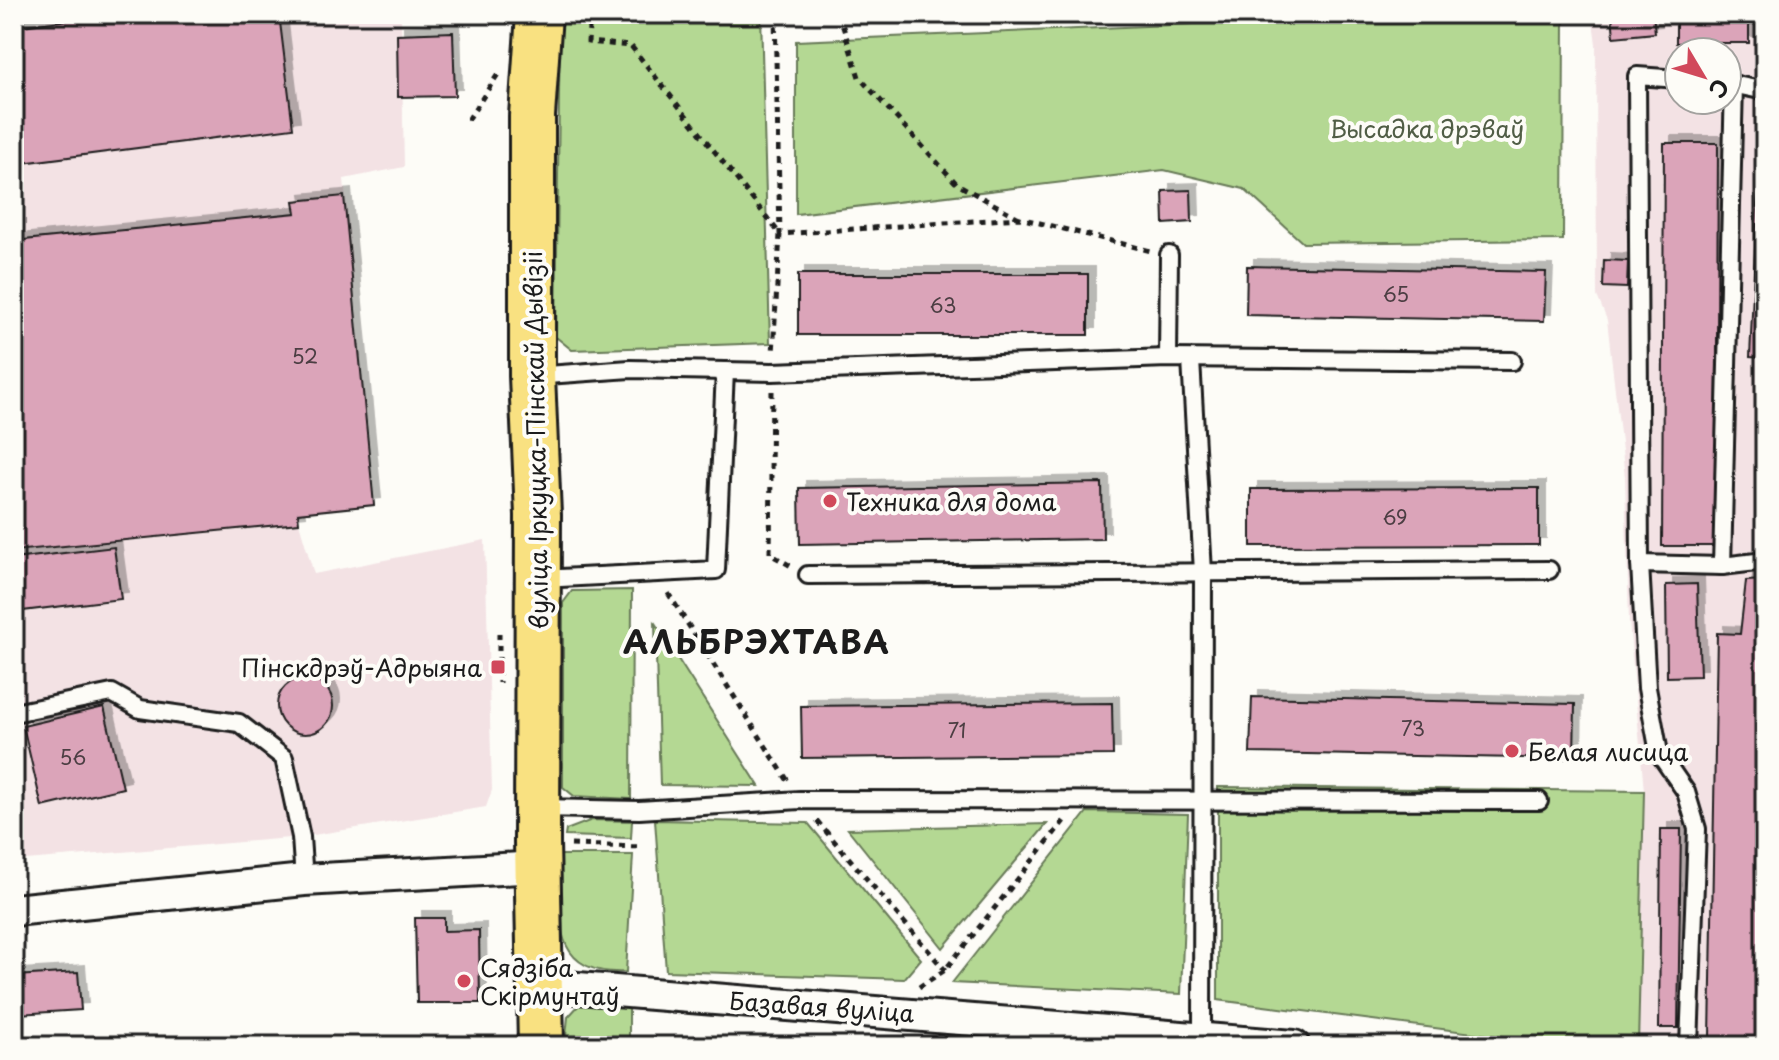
<svg xmlns="http://www.w3.org/2000/svg" width="1779" height="1060" font-family="'Playpen Sans',sans-serif">
<defs>
<filter id="shadow"><feDropShadow dx="7" dy="-7" stdDeviation="0" flood-color="#0004"/></filter>
</defs>
<rect width="100%" height="100%" fill="#fdfcf7"/>
<filter id="ink" filterUnits="userSpaceOnUse"><feTurbulence type="fractalNoise" baseFrequency=".0125" numOctaves="2"/><feDisplacementMap in="SourceGraphic" scale="16" xChannelSelector="R" yChannelSelector="G"/><feConvolveMatrix kernelMatrix="1 2 1 2 8 2 1 2 1" color-interpolation-filters="sRGB"/></filter>
<g filter="url(#ink)">
<g fill="#f3e2e4" fill-rule="evenodd">
<polygon points="89,14 401,14 404,167 344,179 374,505 299,512 299,523 314,574 485,540 492,790 486,807 301,837 14,861 14,25"/>
<path d="M1592,14H1765V1046H1638L1644,791L1629,621L1625,477L1607,320L1597,296L1596,44ZM1679,52H1727V100H1679Z"/>
</g>
<g fill="#b4d893" stroke="#687a58" stroke-width="2">
<polygon points="560,14 761,14 770,343 572,350 556,337"/>
<polygon points="1428,14 1564,14 1563,240 1303,243 1244,189 1164,170 796,214 796,41"/>
<polygon points="632,590 631,799 574,796 563,787 563,603 572,591"/>
<polygon points="655,623 759,786 660,785"/>
<polygon points="1218,787 1644,791 1638,1046 1573,1046 1218,1000"/>
<polygon points="1087,812 1188,814 1181,994 952,983"/>
<polygon points="592,820 632,821 631,838 565,836 566,830"/>
<polygon points="655,820 808,823 921,959 904,979 666,971"/>
<polygon points="1047,824 943,948 848,829"/>
<path d="M560,855H633L626,972C545,976 561,910 560,855Z"/>
<polygon points="580,1004 629,1004 629,1046 565,1046 568,1017"/>
</g>
<g fill="#dba4b9" stroke="#1c1c1c" stroke-width="2" filter="url(#shadow)">
<polygon points="116,14 279,14 293,128 14,164 14,27"/>
<polygon points="1612,14 1653,14 1655,33 1614,37"/>
<rect x="1676" y="14" width="73" height="29"/>
<polygon points="453,32 455,96 398,97 397,34"/>
<polygon points="1760,139 1765,139 1765,358 1750,357"/>
<polygon points="1664,143 1718,143 1716,546 1662,546"/>
<polygon points="1191,190 1192,222 1164,224 1163,191"/>
<polygon points="344,196 374,505 298,513 299,523 14,551 14,241 296,213 294,201"/>
<polygon points="1604,260 1628,261 1627,288 1603,287"/>
<polygon points="1247,266 1546,272 1544,321 1246,315"/>
<rect x="798" y="274" width="290" height="61"/>
<polygon points="1765,466 1765,541 1759,541"/>
<polygon points="1102,483 1103,539 800,544 799,488"/>
<polygon points="1539,488 1539,545 1251,546 1251,489"/>
<polygon points="114,547 121,599 14,612 14,559"/>
<polygon points="1765,580 1765,1041 1710,1038 1717,633 1740,634 1746,581"/>
<polygon points="1697,584 1700,676 1667,677 1666,585"/>
<circle cx="305" cy="706" r="28"/>
<polygon points="1252,697 1575,704 1574,759 1250,753"/>
<polygon points="1112,703 1113,755 802,758 801,706"/>
<polygon points="104,707 123,788 42,807 23,726"/>
<polygon points="1661,829 1681,829 1678,1028 1659,1028"/>
<polygon points="415,918 444,918 444,931 479,930 480,1003 417,1003"/>
<polygon points="78,972 81,1010 18,1014 15,976"/>
</g>
<g fill="none" stroke-linecap="round" stroke-linejoin="round">
<defs>
<g id="service">
<polyline points="1679,79 1637,76 1640,564 1647,688 1659,753 1686,792 1697,829 1689,1046"/>
<polyline points="1727,83 1765,91"/>
<polyline points="1168,358 1169,255"/>
<polyline points="1191,360 1203,572 1202,1038"/>
<polyline points="533,376 630,369 772,372 1168,358 1512,361"/>
<polyline points="1640,564 1722,566 1765,561"/>
<polyline points="1722,566 1734,84"/>
<polyline points="808,575 1549,570"/>
<polyline points="541,579 716,570 725,371"/>
<polyline points="14,713 112,693 140,709 239,723 284,758 301,837 304,880"/>
<polyline points="541,808 639,810 800,800 1539,801"/>
</g>
<g id="minor">
<polyline points="14,910 304,880 538,867"/>
<polyline points="541,985 1294,1046"/>
</g>
<polyline id="primary" points="539,14 532,116 532,376 538,515 537,842 541,1046"/>
</defs>
<use href="#service" stroke="#1c1c1c" stroke-width="22"/>
<use href="#minor" stroke="#1c1c1c" stroke-width="36"/>
<use href="#primary" stroke="#1c1c1c" stroke-width="50"/>
<g stroke="#1c1c1c" stroke-width="5" stroke-dasharray="6 6" stroke-linecap="butt">
<polyline points="590,14 588,42 631,46 780,234 773,354"/>
<polyline points="775,14 780,234 1020,218 1151,251"/>
<polyline points="839,14 859,77 957,184 1019,218"/>
<polyline points="468,120 498,74"/>
<polyline points="772,391 770,554 791,566"/>
<polyline points="668,593 788,781"/>
<polyline points="499,633 499,683"/>
<polyline points="817,821 945,970"/>
<polyline points="571,845 642,847"/>
<polyline points="919,987 945,970 1064,821"/>
</g>
<use href="#service" stroke="#fdfcf7" stroke-width="16"/>
<use href="#minor" stroke="#fdfcf7" stroke-width="30"/>
<use href="#primary" stroke="#f9e181" stroke-width="44"/>
</g>
</g>
<g fill="#d1495b" stroke="#fdfcf7" stroke-width="3">
<circle cx="830" cy="501" r="8"/>
<rect x="490" y="659" width="16" height="16" rx="4"/>
<circle cx="1512" cy="751" r="8"/>
<circle cx="464" cy="981" r="8"/>
</g>
<g text-anchor="middle" dominant-baseline="central" stroke-width="8" stroke-linejoin="round" paint-order="stroke">
<g font-size="20" fill="#4c3e43">
<text x="1396" y="294">65</text>
<text x="943" y="305">63</text>
<text x="305" y="356">52</text>
<text x="1395" y="517">69</text>
<text x="1413" y="728">73</text>
<text x="957" y="730">71</text>
<text x="73" y="757">56</text>
</g>
<g font-size="24" fill="#515e46" stroke="#fdfcf7">
<text x="1427" y="128">Высадка дрэваў</text>
</g>
<g font-size="24" fill="#1c1c1c" stroke="#fdfcf7">
<text transform="translate(535 440) rotate(-91)">вуліца Іркуцка-Пінскай Дывізіі</text>
<text transform="translate(822 1006) rotate(4)">Базавая вуліца</text>
</g>
<g font-size="24" fill="#1c1c1c" stroke="#fdfcf7" text-anchor="start">
<text x="846" y="501">Техника для дома</text>
<text x="482" y="667" text-anchor="end">Пінскдрэў-Адрыяна</text>
<text x="1528" y="751">Белая лисица</text>
<text x="480" y="967">Сядзіба<tspan x="480" dy="28">Скірмунтаў</tspan></text>
</g>
<g font-size="32" font-weight="bold" letter-spacing="2" fill="#1c1c1c" stroke="#fdfcf7">
<text x="757" y="641">АЛЬБРЭХТАВА</text>
</g>
</g>
<rect width="1779" height="1060" fill="none" stroke="#fdfcf7" stroke-width="48"/>
<rect x="24" y="24" width="1731" height="1012" fill="none" stroke="#1c1c1c" stroke-width="3" filter="url(#ink)"/>
<g transform="translate(1703 76) rotate(128)"><circle r="38" fill="#fdfcf7" stroke="#a3a29f" stroke-width="2"/>
<path d="M0-6L14 30L0 20L-14 30Z" fill="#d1495b"/>
<text y="-12" font-size="22" font-weight="bold" text-anchor="middle" fill="#1c1c1c">С</text>
</g>
</svg>
